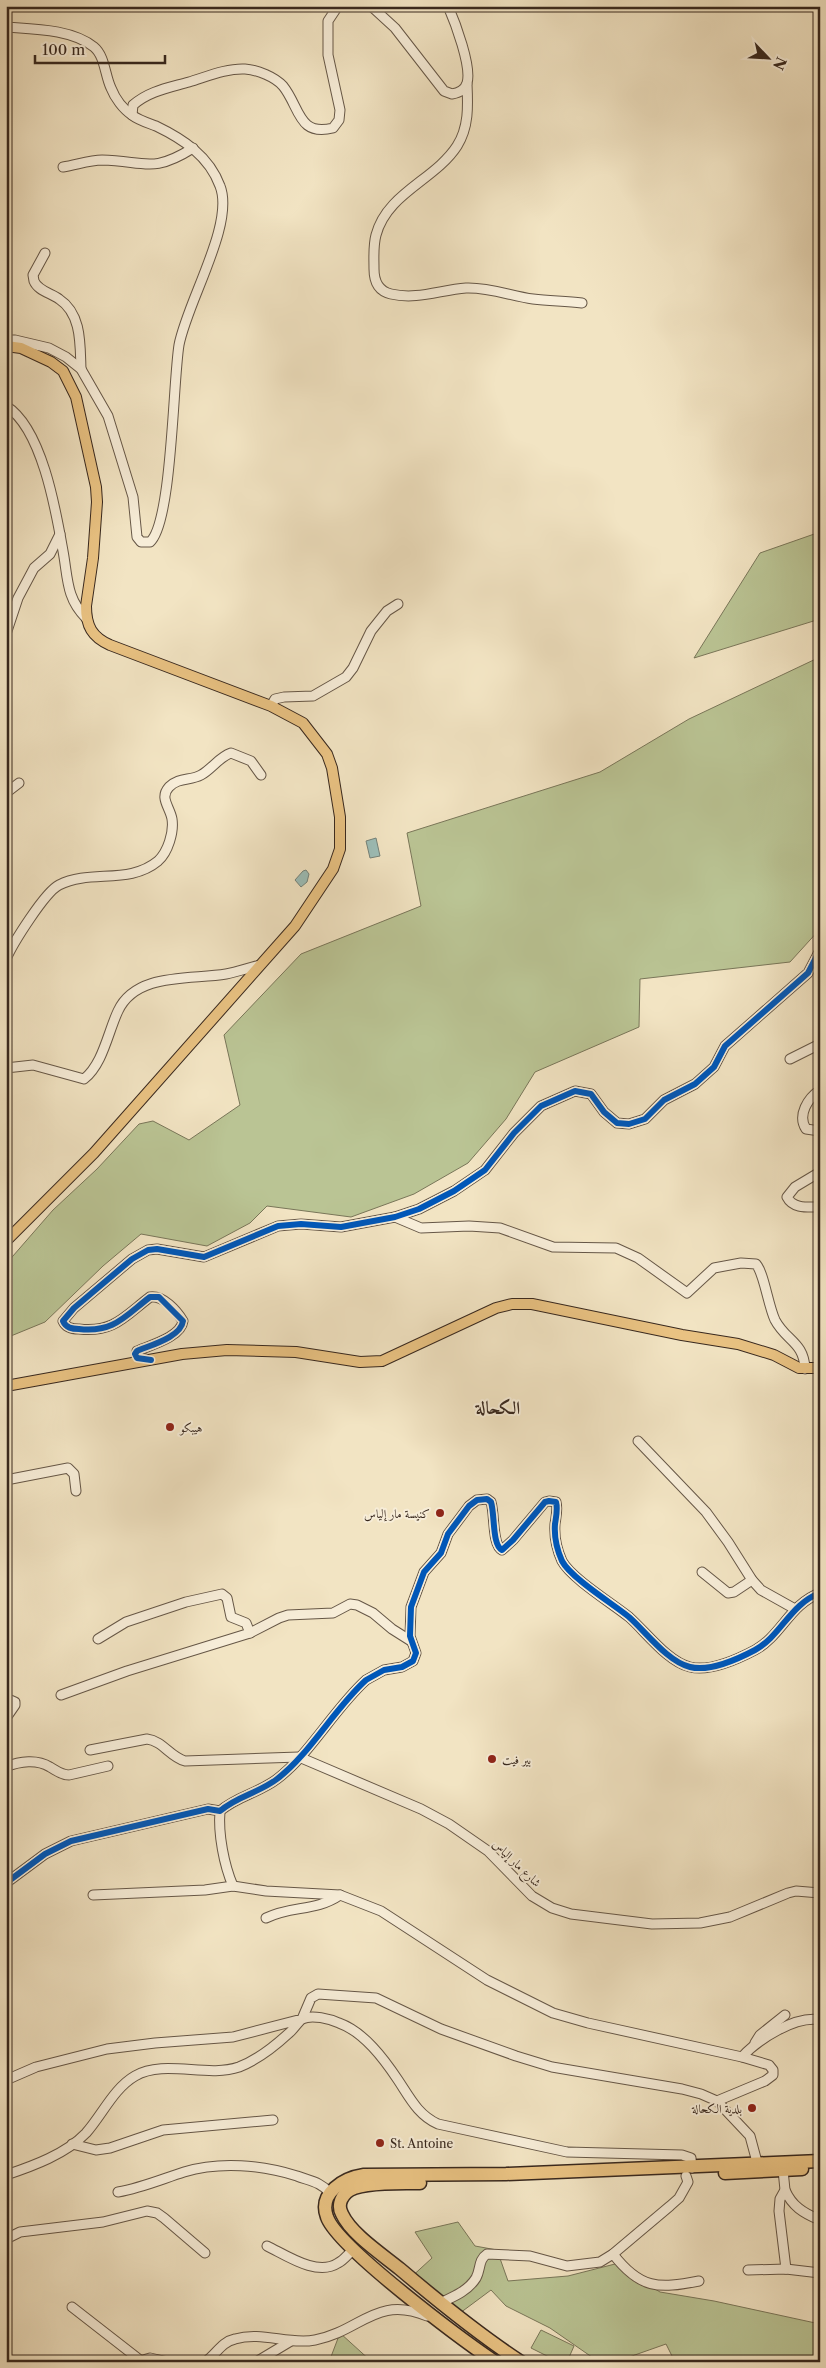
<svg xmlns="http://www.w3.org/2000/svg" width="826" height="2368" font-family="'Libre Caslon Text',Amiri,serif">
<rect width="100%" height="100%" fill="#f2e4c3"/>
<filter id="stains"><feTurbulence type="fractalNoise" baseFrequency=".004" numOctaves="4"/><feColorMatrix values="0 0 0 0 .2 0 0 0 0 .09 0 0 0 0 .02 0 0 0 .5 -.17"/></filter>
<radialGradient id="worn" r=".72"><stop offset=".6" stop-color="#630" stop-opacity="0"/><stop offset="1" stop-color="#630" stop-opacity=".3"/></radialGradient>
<g fill="#bac494" stroke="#797659">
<polygon points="820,532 820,619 694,658 760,553"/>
<polygon points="820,657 820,929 790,962 640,979 639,1027 535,1072 506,1119 468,1163 414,1194 351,1217 267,1206 250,1223 207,1246 141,1234 103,1266 45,1322 6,1338 6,1264 53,1210 97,1169 139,1124 153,1121 189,1140 240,1105 224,1035 301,954 421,906 407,833 600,772 689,719"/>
<polygon points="458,2222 475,2246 497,2250 508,2281 568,2276 615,2264 660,2292 714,2301 820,2324 820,2362 675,2362 666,2344 615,2362 599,2362 550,2328 506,2306 491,2290 456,2316 408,2280 432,2258 415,2232"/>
<polygon points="541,2330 574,2346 567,2362 559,2362 531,2348"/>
<polygon points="340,2333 372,2362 329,2362"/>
</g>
<g fill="#9cbeb8" stroke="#74827a">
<polygon points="376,838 380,856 370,858 366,841"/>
<polygon points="306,870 309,874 307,882 301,887 295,880 303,871"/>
</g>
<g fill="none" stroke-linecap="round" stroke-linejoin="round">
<defs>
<g id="minor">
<path d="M371,6L395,28L444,91L452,94C458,93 465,90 467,83C472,67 455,22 448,6"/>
<path d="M6,27C33,29 72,29 94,47C105,56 105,76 111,88C115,98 123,109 132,115C138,120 148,123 156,126C183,139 209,156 220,186C235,224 187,302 179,345C173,381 172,523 150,542H141L137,537L133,497L108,416L81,369L66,357L49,348L15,340H6"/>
<path d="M467,84C468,106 469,127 457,146C435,180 387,193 376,235C373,246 374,257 374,269C374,281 378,291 391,294C417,300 440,290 466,288C489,287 511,296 533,299C550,301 566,301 582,303"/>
<path d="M132,115L133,105C149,91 168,88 189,82C206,77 227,68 245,69C258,70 275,77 283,86C300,107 298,137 333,128L339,120L340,110L328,55V21L338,6"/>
<path d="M63,167C76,165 90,160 102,160C145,161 152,174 193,148"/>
<path d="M45,253L33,275L34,281C38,291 51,293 59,299C82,314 80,345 81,369"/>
<path d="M6,406C42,428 56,511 63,551C68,578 66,598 86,618"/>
<polyline points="6,634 18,598 34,568 50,554 60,534"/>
<polyline points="271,706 275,699 284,697 313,696 346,677 353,668 371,631 387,611 398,604"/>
<polyline points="6,793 19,783"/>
<path d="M6,959C13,943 45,892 59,885C91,869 129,885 158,861C168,852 174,832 172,819C170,807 159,798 169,787C179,777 190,781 201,775C212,769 219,757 231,753L251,761L261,775"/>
<polyline points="790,1059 820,1044"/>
<path d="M6,1068L33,1065L84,1079C103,1064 108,1032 118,1011C136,972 191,980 226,974C237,972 248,968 260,965"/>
<path d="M820,1090C808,1098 797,1115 806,1129L820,1131"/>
<path d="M820,1172L795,1187L787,1197C793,1209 808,1207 820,1207"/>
<path d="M395,1217L421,1228L469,1226L500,1228L553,1247L616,1248L638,1258L687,1293L714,1268L741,1263L756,1264C764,1273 768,1305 775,1320C786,1341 804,1342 805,1369"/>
<path d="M146,1359L137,1358V1351C151,1345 181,1337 183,1321C177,1311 163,1295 150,1297C125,1316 114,1333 79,1329C72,1329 66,1328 63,1321L74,1308L132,1259L148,1250L157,1249L204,1257L278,1226L301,1224L341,1227L395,1217L419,1209L454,1191L485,1170L514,1133L541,1106L575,1091L591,1094L604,1112L617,1123L629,1124L645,1119L664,1100L695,1084L714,1067L725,1046L808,973L820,950"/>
<polyline points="638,1441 706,1512 728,1542 752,1580 761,1590 795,1609"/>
<polyline points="6,1480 68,1468 74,1474 76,1491"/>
<polyline points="702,1572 728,1593 734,1592 752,1580"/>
<polyline points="98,1639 126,1622 186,1602 222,1594 227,1598 231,1617 246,1623 250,1633"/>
<polyline points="61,1695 127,1671 250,1633 279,1618 288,1615 333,1613 350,1604 357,1605 373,1613 392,1629 411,1641"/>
<polyline points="6,1698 15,1702 15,1705 6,1718"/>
<path d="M90,1750L147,1739C163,1741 170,1757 185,1761L299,1757L421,1809L449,1824L488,1851L532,1896L552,1908L571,1914L652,1924L700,1923L730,1917L788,1893L796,1891L820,1893"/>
<path d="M6,1767C20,1761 37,1759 50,1767C57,1771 61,1775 69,1775L108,1766"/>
<path d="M220,1811C218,1834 224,1865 233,1886"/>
<path d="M6,1883L45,1854L71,1841L208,1809L220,1811C237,1796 259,1793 277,1779C310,1754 334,1709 366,1680L384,1670L402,1667L413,1661L416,1653L410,1636L411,1607L424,1572L441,1553L448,1534L469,1506L477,1500L487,1499L491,1502C495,1515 492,1545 502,1550L513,1540L545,1502L549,1501L556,1502C558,1509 556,1517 555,1524C554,1537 557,1550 562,1561C571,1578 613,1604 629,1617C646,1632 668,1662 690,1667C710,1672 738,1659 755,1650C781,1636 790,1604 820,1593"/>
<polyline points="93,1895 205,1890 233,1886 266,1891 340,1895 381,1911 487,1980 553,2013 588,2023 742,2057 769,2065 773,2070 773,2075 765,2081 717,2101"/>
<path d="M266,1918C292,1905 315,1912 340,1895"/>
<polyline points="755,2043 760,2035 785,2015"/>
<path d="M742,2057C757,2040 796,2015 820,2020"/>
<polyline points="6,2080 36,2067 107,2049 155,2043 233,2037 302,2019 311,1998 318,1994 376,1998 441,2029 516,2056 552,2067 682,2089 701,2094 717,2101 750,2136 757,2162"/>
<polyline points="72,2144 96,2150 110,2148 163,2130 273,2120"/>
<polyline points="783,2170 785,2190 780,2199 779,2211 786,2269"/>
<path d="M6,2175C33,2166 66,2154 86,2133C102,2115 114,2088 135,2076C164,2059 207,2078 239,2067C257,2060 275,2046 289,2033C293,2030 298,2022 302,2019C312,2014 330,2019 339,2023C364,2032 384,2059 398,2080C410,2098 418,2115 438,2124L567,2152L682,2155L691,2158L692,2168"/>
<path d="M785,2190C792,2206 803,2213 820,2220"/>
<path d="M118,2192C141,2188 162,2179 184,2172C220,2161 262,2165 297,2176C310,2181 321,2182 330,2193"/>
<polyline points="6,2239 20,2232 103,2222 147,2211 157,2213 164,2218 205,2253"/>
<path d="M267,2246C286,2255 317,2277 338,2263C344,2260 348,2254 353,2250"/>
<path d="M613,2254C640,2289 658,2289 699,2281"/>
<polyline points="748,2270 786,2269 820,2273"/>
<path d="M440,2303C453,2297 468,2291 476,2278C481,2269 478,2260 487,2254L530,2256L567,2266L600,2262L613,2254L670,2206L679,2198L688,2182L686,2176"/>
<polyline points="72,2307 140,2360"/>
<polyline points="136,2362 150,2358 168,2362"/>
<path d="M205,2362C216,2355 221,2342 235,2339C262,2331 288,2345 315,2340C361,2331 376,2295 427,2316"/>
<polyline points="256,2362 291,2341"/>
</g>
<g id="major">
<path d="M6,346L21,348L51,362L63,371L76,397L96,487L97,502L93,558L86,606C86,626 92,637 110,645L271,706L303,723L327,754L332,768L340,817V849L333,869L295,926L94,1153L6,1241"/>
<polyline points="6,1386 182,1354 227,1350 296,1352 360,1362 382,1361 496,1308 512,1304 532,1304 682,1335 738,1344 774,1355 799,1368 820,1368"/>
</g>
<g id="highway">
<polyline points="725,2173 802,2169"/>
<path d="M420,2183C403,2183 357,2181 346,2193C340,2199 338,2207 342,2214C351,2234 383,2255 400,2269C439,2302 478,2334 521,2362"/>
<path d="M495,2362C464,2341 337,2247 327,2217C318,2193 344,2178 364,2175L506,2174L820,2161"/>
</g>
</defs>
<use href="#minor" stroke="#665747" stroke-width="11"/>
<use href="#major" stroke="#38281e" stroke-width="12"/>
<use href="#highway" stroke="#38281e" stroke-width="15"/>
<use href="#minor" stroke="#f7edd8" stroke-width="9"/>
<use href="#major" stroke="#e9c282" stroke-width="10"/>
<use href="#highway" stroke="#e9c282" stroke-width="12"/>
<defs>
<g id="cycleway">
<path d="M151,1360L137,1358L135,1354L137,1351C151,1345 181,1337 183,1321L159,1297H150C125,1316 114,1333 79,1329C72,1329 66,1328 63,1321L74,1308L132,1259L148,1250L157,1249L204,1257L278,1226L301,1224L341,1227L395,1217L419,1209L454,1191L485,1170L514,1133L541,1106L575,1091L591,1094L604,1112L617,1123L629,1124L645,1119L664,1100L695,1084L714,1067L725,1046L808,973L820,950"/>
<path d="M6,1883L45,1854L71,1841L208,1809L220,1811C237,1796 259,1793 277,1779C310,1754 334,1709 366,1680L384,1670L402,1667L413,1661L416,1653L410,1636L411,1607L424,1572L441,1553L448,1534L469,1506L477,1500L487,1499L491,1502C495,1515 492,1545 502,1550L513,1540L545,1502L549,1501L556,1502C558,1509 556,1517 555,1524C554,1537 557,1550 562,1561C571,1578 613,1604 629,1617C646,1632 668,1662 690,1667C710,1672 738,1659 755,1650C781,1636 790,1604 820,1593"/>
</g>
</defs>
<use href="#cycleway" stroke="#f7edd8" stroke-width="9"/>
<use href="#cycleway" stroke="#0057b8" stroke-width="6"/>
</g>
<g fill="#8f2418" stroke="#f7edd8" stroke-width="2">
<circle cx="170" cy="1427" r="5"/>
<circle cx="440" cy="1513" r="5"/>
<circle cx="492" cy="1759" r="5"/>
<circle cx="752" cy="2108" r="5"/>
<circle cx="380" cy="2143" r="5"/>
</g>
<g text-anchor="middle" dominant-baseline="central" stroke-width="4" stroke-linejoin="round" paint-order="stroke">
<g font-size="12" fill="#38281e" stroke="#f7edd8" text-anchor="start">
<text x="180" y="1427">هيبكو</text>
<text x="430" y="1513" text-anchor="end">كنيسة مار إلياس</text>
<text x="502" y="1759">بير فيت</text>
<text x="742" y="2108" text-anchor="end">بلدية الكحالة</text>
<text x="390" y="2143">St. Antoine</text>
</g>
<g font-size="12" fill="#38281e" stroke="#f7edd8">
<text transform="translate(517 1863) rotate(44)">شارع مار إلياس</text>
</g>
<g font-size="18" font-weight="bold" fill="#38281e" stroke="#f7edd8">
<text x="498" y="1408">الكحالة</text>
</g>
</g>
<rect width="826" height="2368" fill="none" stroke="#f2e4c3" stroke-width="25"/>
<rect x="8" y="8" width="811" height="2353" fill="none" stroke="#38281e" stroke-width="2.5"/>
<rect x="12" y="12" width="801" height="2343" fill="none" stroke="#38281e"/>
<g transform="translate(768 58) rotate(115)" stroke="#f7edd8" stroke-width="4" paint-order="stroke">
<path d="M0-4L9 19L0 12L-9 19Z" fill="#38281e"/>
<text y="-8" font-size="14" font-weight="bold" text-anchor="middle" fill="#38281e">N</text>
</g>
<path d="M35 55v8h130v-8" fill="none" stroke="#38281e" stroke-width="2.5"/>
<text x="42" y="55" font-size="15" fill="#38281e" stroke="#f7edd8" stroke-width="4" paint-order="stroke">100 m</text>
<rect width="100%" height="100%" filter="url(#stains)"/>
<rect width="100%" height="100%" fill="url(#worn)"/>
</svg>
